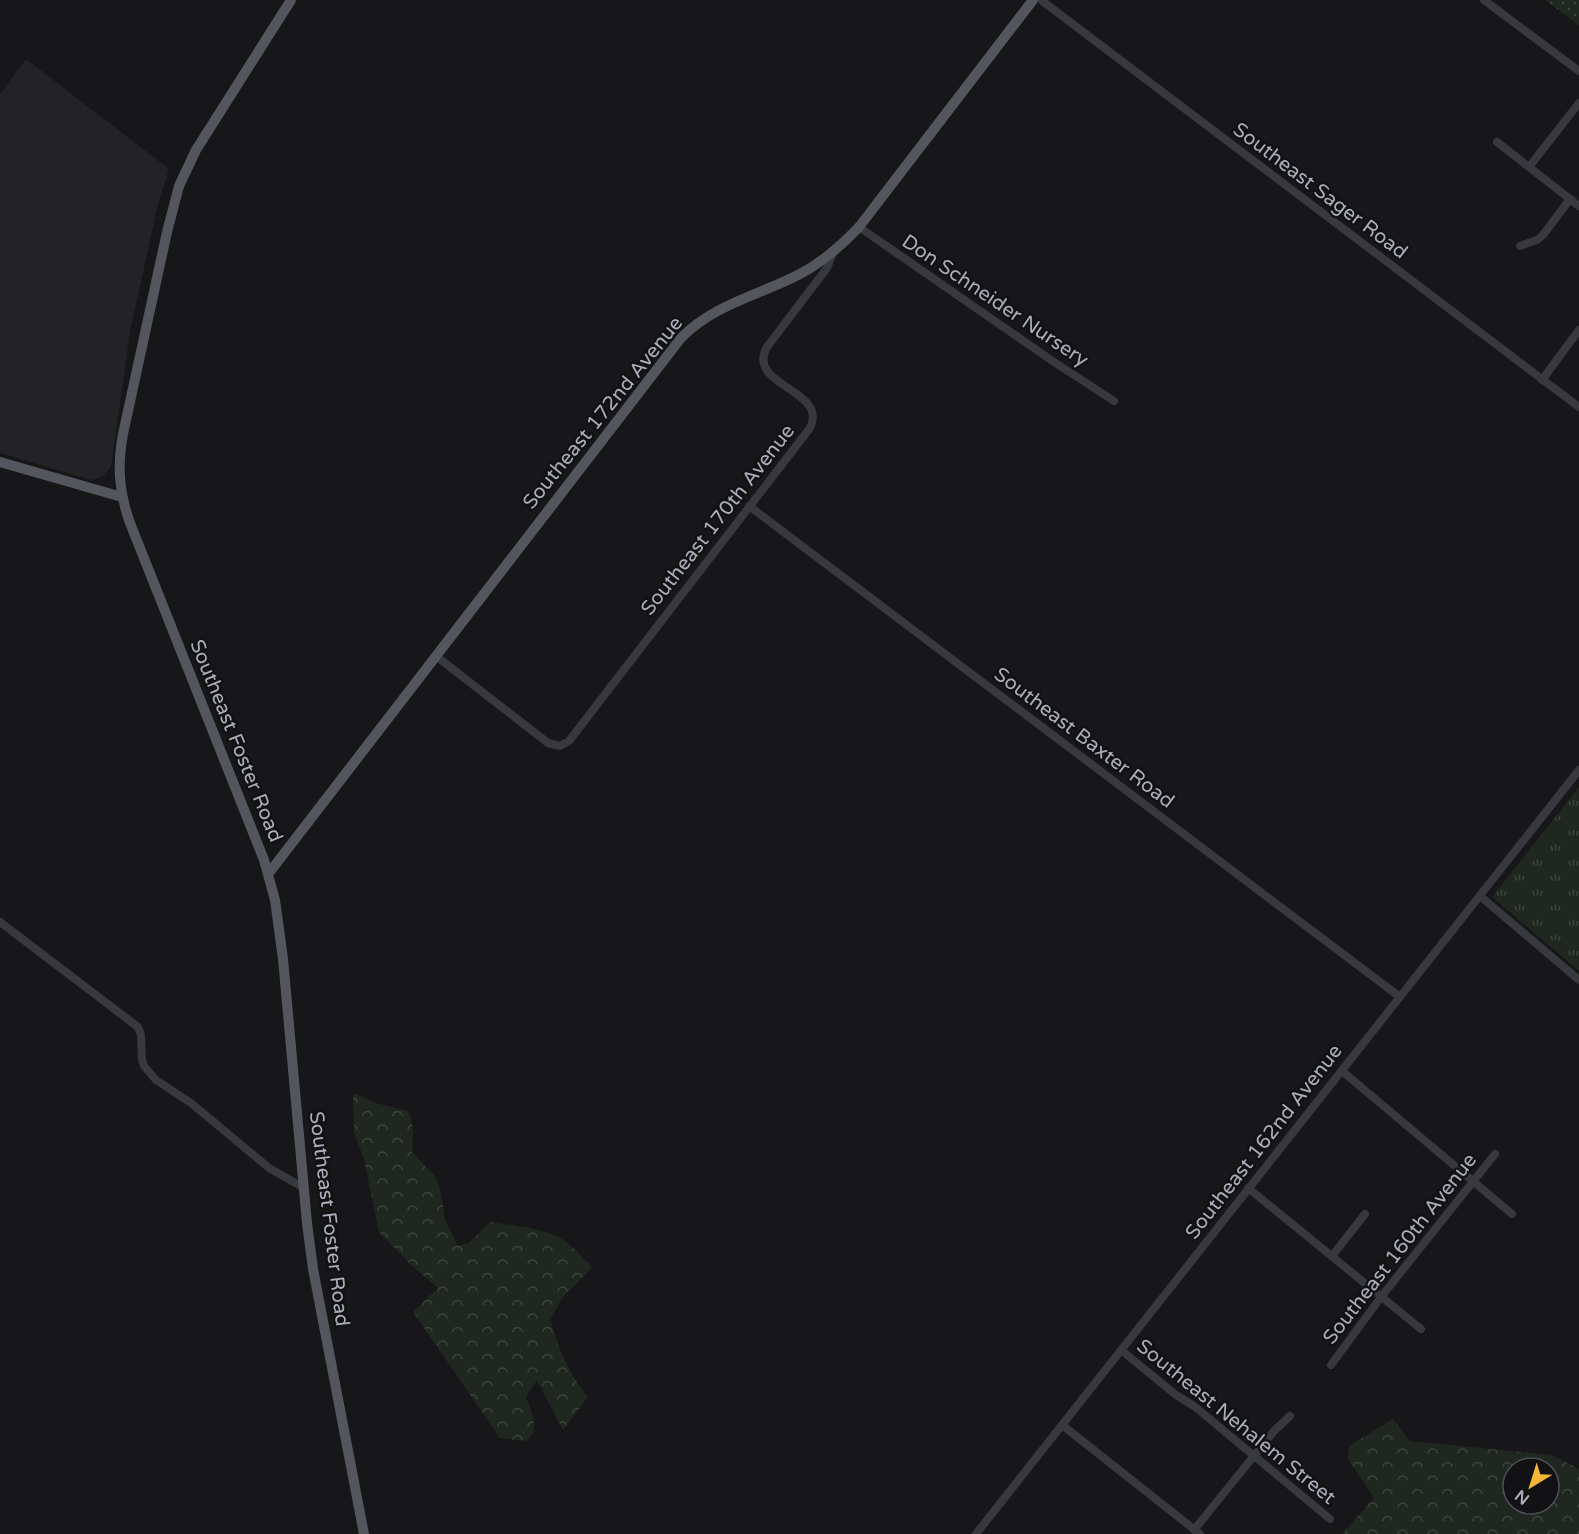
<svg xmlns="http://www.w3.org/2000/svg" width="1579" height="1534" font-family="'Varela Round',sans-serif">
<defs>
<pattern id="grass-dots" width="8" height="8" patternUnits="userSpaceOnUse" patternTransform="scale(1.5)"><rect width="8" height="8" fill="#1f2720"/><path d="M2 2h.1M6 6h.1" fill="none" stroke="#3d443e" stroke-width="1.8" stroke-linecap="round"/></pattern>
<pattern id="forest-crowns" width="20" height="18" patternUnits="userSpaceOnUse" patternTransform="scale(1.5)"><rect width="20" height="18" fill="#1f2720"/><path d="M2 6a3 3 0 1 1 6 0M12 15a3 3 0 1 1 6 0" fill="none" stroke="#3d443e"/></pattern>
<pattern id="park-tufts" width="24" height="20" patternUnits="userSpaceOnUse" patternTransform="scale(1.5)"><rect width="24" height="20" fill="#1f2720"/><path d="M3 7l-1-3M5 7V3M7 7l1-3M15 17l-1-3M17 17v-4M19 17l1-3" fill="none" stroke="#3d443e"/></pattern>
</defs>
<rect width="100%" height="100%" fill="#171719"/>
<polygon fill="#232326" points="26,59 169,169 158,204 130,332 111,467 102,477 91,480 0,453 0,94"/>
<polygon fill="url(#grass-dots)" points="1545,0 1579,0 1579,25"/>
<g fill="url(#forest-crowns)" fill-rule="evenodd">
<path d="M353,1093L379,1104L409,1111L413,1128L412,1152L435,1176L441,1193L445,1220L458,1246L469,1243L490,1222C510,1225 533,1227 552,1234C568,1240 581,1255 592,1268L564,1296L550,1319C558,1348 569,1374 588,1397L563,1430L537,1380L526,1397L533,1416L534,1432L527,1441L500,1438L413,1312L438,1288L411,1265L379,1232L364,1159L354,1133Z"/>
<path d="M1393,1419L1410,1441L1552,1455L1579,1469V1534H1342L1374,1498L1348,1459L1349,1446ZM1513,1468H1549V1504H1513Z"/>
</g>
<polygon fill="url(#park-tufts)" points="1579,787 1579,971 1492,897"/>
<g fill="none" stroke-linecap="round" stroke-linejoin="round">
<g stroke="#38393e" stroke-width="8">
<polyline points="1041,0 1579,407"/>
<polyline points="1484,0 1579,71"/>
<polyline points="1497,142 1579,206"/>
<polyline points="1529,167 1579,103"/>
<polyline points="859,227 1054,362 1114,401"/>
<polyline points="1520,246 1537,240 1543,235 1570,199"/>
<polyline points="1542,380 1579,330"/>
<polyline points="749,506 1400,997"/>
<path d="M436,656L548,743L560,746L569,741L810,428C829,389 745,386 767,347L827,268L833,253"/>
<polyline points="1480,896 1579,980"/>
<polyline points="0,922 138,1027 141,1035 142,1060 144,1066 156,1080 191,1103 269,1168 304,1188"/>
<polyline points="1342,1071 1512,1214"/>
<polyline points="1248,1188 1421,1329"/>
<polyline points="1332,1256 1365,1214"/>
<polyline points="1121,1350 1176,1395 1194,1406 1330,1519"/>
<polyline points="1331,1365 1381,1297 1495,1154"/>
<polyline points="1062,1425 1200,1534"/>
<polyline points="1194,1530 1274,1431 1290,1416"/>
<polyline points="976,1534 1579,770"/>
</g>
<g stroke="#54565d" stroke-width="10">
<path d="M291,0L196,150L179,186L167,232L123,434C117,466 119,492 130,523L264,860L275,900L283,959L307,1223L313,1269L364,1534"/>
<polyline points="0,462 122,497"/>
<path d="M269,873L681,338C714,304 760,295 800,274C823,262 841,246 859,227L1033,0"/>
</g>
</g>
<g text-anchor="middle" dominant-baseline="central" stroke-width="5" stroke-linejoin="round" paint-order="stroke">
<g font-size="20" fill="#a9aeb9" stroke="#121214">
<text transform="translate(1320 191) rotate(37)">Southeast Sager Road</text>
<text transform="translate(995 301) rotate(34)">Don Schneider Nursery</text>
<text transform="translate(603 413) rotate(-51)">Southeast 172nd Avenue</text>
<text transform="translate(718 520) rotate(-52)">Southeast 170th Avenue</text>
<text transform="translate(1084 738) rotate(37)">Southeast Baxter Road</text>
<text transform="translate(236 741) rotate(68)">Southeast Foster Road</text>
<text transform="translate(1264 1142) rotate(-52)">Southeast 162nd Avenue</text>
<text transform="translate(329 1219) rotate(83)">Southeast Foster Road</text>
<text transform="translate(1400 1249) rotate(-52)">Southeast 160th Avenue</text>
<text transform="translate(1236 1422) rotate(39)">Southeast Nehalem Street</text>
</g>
</g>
<g transform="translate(1531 1486) rotate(218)"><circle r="28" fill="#121214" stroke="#4e5056" stroke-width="1.5"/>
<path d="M0-4.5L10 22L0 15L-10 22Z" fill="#f5b633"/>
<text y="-9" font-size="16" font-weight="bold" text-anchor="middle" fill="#a9aeb9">N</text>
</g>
</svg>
